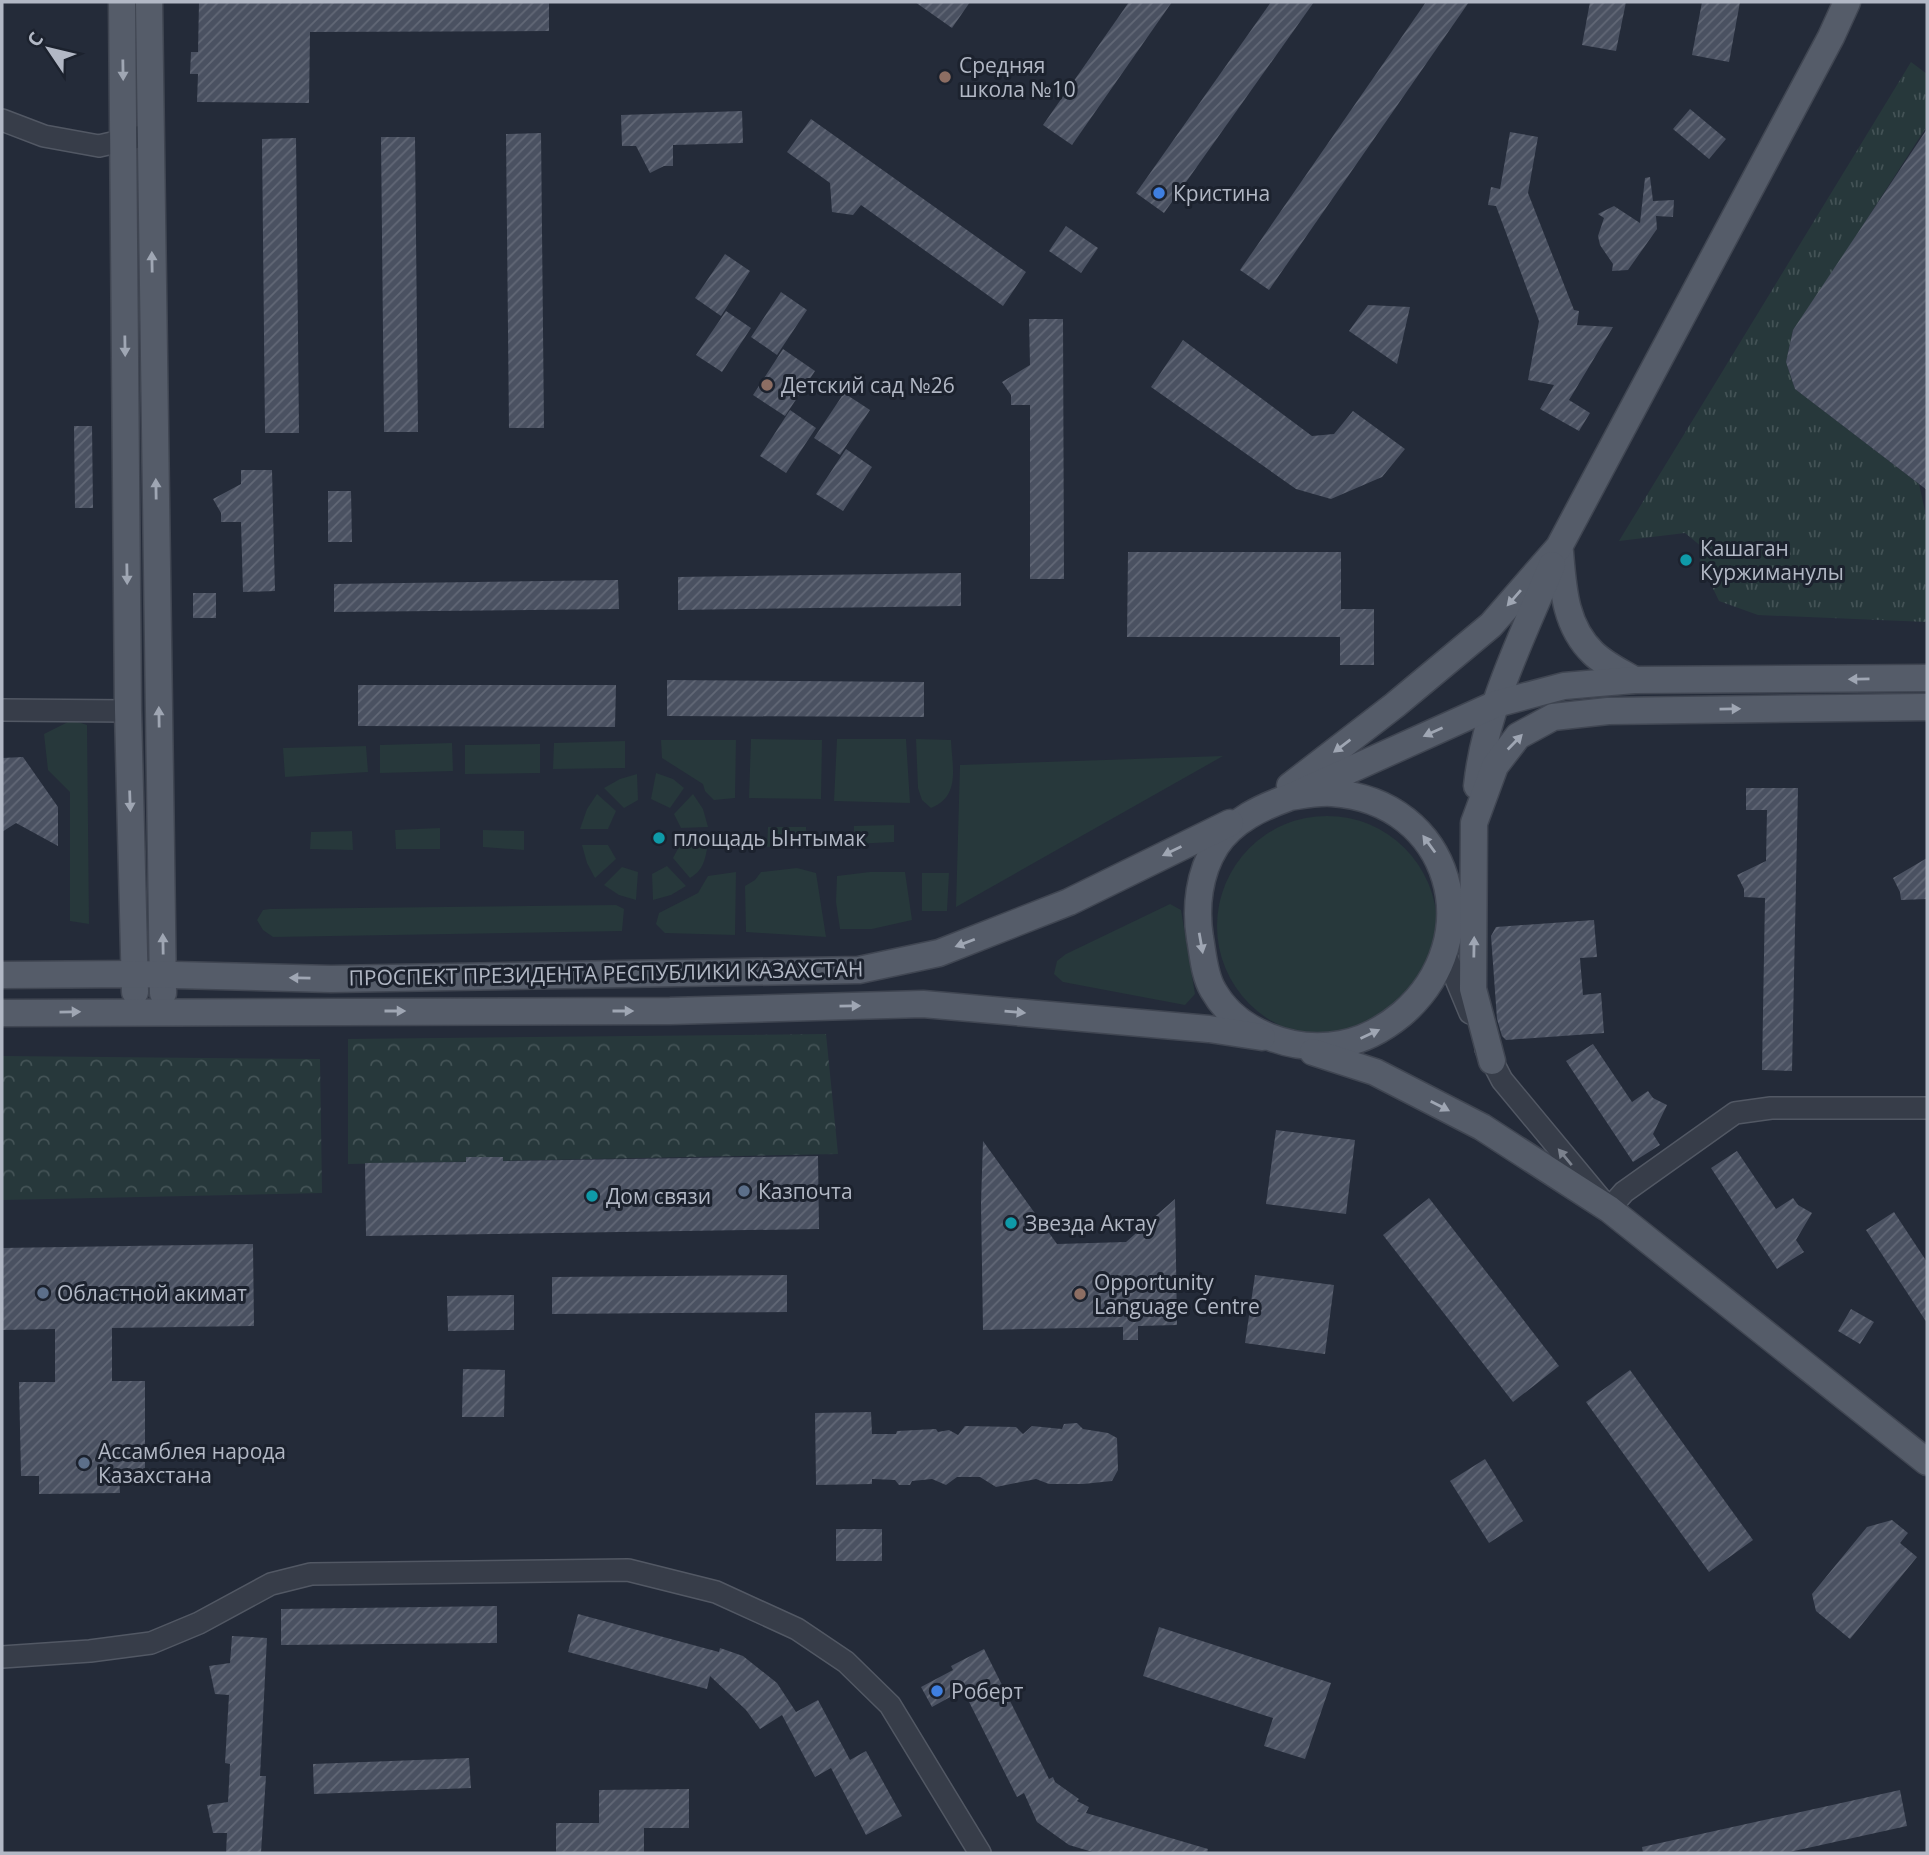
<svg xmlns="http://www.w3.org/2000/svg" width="1929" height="1855" font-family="'Open Sans',sans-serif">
<defs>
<pattern id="forest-crowns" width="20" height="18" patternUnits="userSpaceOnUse" patternTransform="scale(1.75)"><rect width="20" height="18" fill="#27383b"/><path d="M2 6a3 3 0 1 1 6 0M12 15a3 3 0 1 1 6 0" fill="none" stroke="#445356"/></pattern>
<pattern id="park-tufts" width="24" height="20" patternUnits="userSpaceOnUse" patternTransform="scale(1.75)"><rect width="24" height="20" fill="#27383b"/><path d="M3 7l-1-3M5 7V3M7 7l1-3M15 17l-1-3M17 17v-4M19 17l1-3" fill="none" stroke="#445356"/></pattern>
<pattern id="building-hatch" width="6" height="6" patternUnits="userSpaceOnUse" patternTransform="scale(1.75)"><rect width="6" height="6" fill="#4a5161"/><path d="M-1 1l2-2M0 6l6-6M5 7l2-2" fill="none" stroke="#626876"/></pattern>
</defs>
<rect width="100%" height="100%" fill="#242b39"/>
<g fill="#27383b">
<polygon points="72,720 87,725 89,924 70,921 70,792 48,770 44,734"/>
<polygon points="751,739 822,740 821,799 749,798"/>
<polygon points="837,739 906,739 910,803 834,801"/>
<path d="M916,739L951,740C952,767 961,796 931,808L922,800L918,788Z"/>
<polygon points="661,740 736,740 735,798 714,800 705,791 703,784 662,758"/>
<polygon points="625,741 625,768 553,769 554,743"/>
<polygon points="452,743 453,771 380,773 380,745"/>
<polygon points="540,744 540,773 465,774 465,745"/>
<polygon points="366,746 368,772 285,777 283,748"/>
<polygon points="1223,756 956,907 960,765"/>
<polygon points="656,773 673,779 684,788 670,808 651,799"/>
<polygon points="637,774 638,800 624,808 604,788 620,779"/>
<polygon points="597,794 616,811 608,829 580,829 587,809"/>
<polygon points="693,794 703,809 708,827 681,828 674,814"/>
<circle cx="1327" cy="926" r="110"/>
<polygon points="894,825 894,842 854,844 854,826"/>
<polygon points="768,827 806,827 807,845 767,847"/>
<polygon points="440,828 440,849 396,849 395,830"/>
<polygon points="483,830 524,831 524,850 483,847"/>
<polygon points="352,831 353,850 310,849 311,832"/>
<path d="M708,844C705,859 704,870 690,878L673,858L680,845Z"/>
<polygon points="582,845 608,845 616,859 595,878 587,863"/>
<polygon points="667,866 686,886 671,895 653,900 652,874"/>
<polygon points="622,867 638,872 636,900 619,895 604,885"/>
<polygon points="797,868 816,873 826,937 746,932 745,886 755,880 761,872"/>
<polygon points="736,872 735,935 665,933 656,924 659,913 698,893 708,876"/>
<polygon points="870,872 905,872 912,920 872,929 840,929 836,902 837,876"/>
<polygon points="922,873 949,873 947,911 922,911"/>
<polygon points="1170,904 1181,910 1195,994 1185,1005 1063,982 1054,974 1057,961 1066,954"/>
<polygon points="616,905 624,909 622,931 273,937 263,930 257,920 263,910 270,909"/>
</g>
<g fill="url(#forest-crowns)">
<polygon points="826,1034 838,1154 348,1164 348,1039"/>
<polygon points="2,1056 320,1059 322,1193 2,1200"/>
</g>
<polygon fill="url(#park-tufts)" points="1911,62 1927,74 1927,126 1814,301 1793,330 1786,362 1795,389 1919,484 1927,520 1927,622 1758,615 1719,601 1700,561 1702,547 1685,533 1619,541"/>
<g fill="url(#building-hatch)">
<polygon points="199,2 549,2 549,31 310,32 309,103 197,102 198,74 190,74 191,52 198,52"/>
<polygon points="915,2 970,2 952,28"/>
<polygon points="1129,2 1172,2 1072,145 1043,125"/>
<polygon points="1271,2 1314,2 1164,213 1136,193"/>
<polygon points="1426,2 1469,2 1269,290 1240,270"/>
<polygon points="1590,2 1626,2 1616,51 1582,45"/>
<polygon points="1702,2 1740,2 1729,62 1692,55"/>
<polygon points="1690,109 1726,139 1709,159 1673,129"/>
<polygon points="742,111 743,143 673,145 673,166 664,166 650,173 636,146 622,146 621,115"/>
<polygon points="811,119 1026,272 1003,306 861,205 853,215 832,212 830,183 787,152"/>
<polygon points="1927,129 1927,490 1795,389 1786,362 1793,330"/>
<polygon points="1510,132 1538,137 1528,193 1574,310 1579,311 1577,325 1613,327 1569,400 1590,413 1579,431 1540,409 1554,385 1528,380 1539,321 1496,206 1488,205 1491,187 1500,189"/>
<polygon points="541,133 544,428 509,428 506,134"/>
<polygon points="381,137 415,137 418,432 384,432"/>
<polygon points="296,138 299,433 265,433 262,139"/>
<polygon points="1650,177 1653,201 1674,200 1673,217 1656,216 1657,229 1628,270 1612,271 1613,264 1600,245 1598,236 1604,218 1598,214 1614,206 1640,223 1645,178"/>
<polygon points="1066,226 1098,248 1081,273 1049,251"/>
<polygon points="725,254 750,271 721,316 695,298"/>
<polygon points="781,292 807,310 777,355 751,337"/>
<polygon points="1368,305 1410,307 1397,364 1349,331"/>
<polygon points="726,311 751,328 722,372 696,355"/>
<polygon points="1029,319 1063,319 1064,579 1030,579 1030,405 1011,405 1011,395 1002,382 1030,365"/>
<polygon points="1183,340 1312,436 1334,434 1353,411 1405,449 1382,477 1331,499 1296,489 1151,387"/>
<polygon points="783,349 815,371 785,416 753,395"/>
<polygon points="844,393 870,410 840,455 814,438"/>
<polygon points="790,410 816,428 786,473 760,456"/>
<polygon points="74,426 92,426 93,508 75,508"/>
<polygon points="846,449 872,467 843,511 816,494"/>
<polygon points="241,470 272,470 275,591 243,592 241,522 221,522 221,513 213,499 241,484"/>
<polygon points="328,491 351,491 352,542 328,542"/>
<polygon points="1128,552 1341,552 1341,609 1374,609 1374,665 1340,665 1340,637 1127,637"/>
<polygon points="961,573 961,606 678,610 678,577"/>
<polygon points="618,580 619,609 334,612 334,584"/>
<rect x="193" y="593" width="23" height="25"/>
<polygon points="667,680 924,682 924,717 667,716"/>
<polygon points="358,685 616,685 615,727 358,726"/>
<polygon points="23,757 58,807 58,846 16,823 2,832 2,758"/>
<polygon points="1746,788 1798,788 1792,1071 1762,1070 1765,898 1744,897 1744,889 1737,875 1766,861 1767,810 1746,810"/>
<polygon points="1927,858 1927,899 1901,900 1900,892 1893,878"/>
<polygon points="1594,920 1597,957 1580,958 1583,995 1601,993 1604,1033 1506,1040 1502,1036 1497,1019 1491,936 1496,927"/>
<polygon points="1593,1044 1632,1102 1648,1091 1653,1098 1667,1105 1653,1134 1660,1145 1633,1162 1566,1061"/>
<polygon points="1276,1130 1355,1140 1346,1214 1266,1204"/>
<polygon points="983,1141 1057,1244 1126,1242 1175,1199 1177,1325 1138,1326 1138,1340 1123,1340 1123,1327 983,1330 981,1204"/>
<polygon points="1737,1151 1776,1209 1793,1198 1798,1205 1812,1213 1796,1240 1804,1252 1777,1269 1711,1168"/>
<polygon points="818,1156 819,1229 366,1236 365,1163 466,1162 466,1157 503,1157 503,1161"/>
<polygon points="1429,1198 1559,1366 1513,1402 1383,1235"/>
<polygon points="1894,1212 1927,1262 1927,1323 1866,1230"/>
<polygon points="253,1244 254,1326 112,1328 112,1381 145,1381 145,1475 119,1475 120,1493 39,1494 39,1476 21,1476 19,1382 55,1382 55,1329 2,1330 2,1248"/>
<polygon points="787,1275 787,1312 552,1314 552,1277"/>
<polygon points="1255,1275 1334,1285 1325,1354 1245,1343"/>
<polygon points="514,1295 514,1330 448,1331 447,1296"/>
<polygon points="1851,1309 1874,1322 1860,1344 1838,1331"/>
<polygon points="463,1369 505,1370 504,1417 462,1417"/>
<polygon points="1630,1370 1753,1540 1709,1572 1586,1402"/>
<polygon points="871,1412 872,1434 896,1434 897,1431 936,1429 938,1432 949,1430 958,1435 965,1426 1016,1427 1023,1434 1032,1426 1062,1429 1064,1424 1077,1423 1083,1429 1108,1433 1117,1438 1118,1470 1112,1481 1083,1484 1049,1484 1036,1479 996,1487 980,1477 957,1477 946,1485 932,1479 912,1481 910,1485 899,1485 895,1480 872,1479 872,1484 816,1485 815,1413"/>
<polygon points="1485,1459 1523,1521 1489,1543 1450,1481"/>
<polygon points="1892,1520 1908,1533 1900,1543 1917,1557 1850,1639 1816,1611 1812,1594 1867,1527"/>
<rect x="836" y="1529" width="46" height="32"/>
<polygon points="497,1606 497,1643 281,1645 281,1609"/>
<polygon points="578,1614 719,1652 720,1648 743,1656 777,1683 796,1712 818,1700 850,1760 866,1751 902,1816 866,1835 831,1768 815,1777 782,1715 760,1729 746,1710 710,1676 707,1689 568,1652"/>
<polygon points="1159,1627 1331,1683 1305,1759 1264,1746 1273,1718 1143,1676"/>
<polygon points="232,1636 267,1638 260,1776 266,1776 261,1853 226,1853 227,1833 213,1833 207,1805 228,1802 230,1764 225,1763 229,1695 215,1694 209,1666 230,1663"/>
<polygon points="984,1649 1049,1779 1053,1777 1055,1782 1079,1799 1077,1801 1089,1807 1086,1813 1208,1849 1207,1853 1096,1853 1069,1845 1037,1822 1024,1793 1017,1797 963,1690 932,1707 921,1687 953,1670 951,1666"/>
<polygon points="469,1758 471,1788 314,1794 313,1764"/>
<polygon points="689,1789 689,1828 644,1828 644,1853 556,1853 556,1823 599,1823 599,1790"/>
<polygon points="1900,1790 1907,1826 1785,1853 1643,1853 1642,1847"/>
</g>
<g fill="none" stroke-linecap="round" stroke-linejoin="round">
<defs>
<g id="minor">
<polyline points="2,120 44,136 99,146 151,134"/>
<polyline points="2,710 128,711"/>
<polyline points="1445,953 1470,1013"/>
<polyline points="1486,1049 1502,1080 1609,1209 1624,1192 1735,1113 1771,1108 1927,1108"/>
<polyline points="2,1657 90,1651 151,1643 199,1623 271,1584 311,1574 628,1570 716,1592 797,1629 846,1662 890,1705 980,1853"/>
</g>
<g id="major">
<polyline points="122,2 128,711 135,992"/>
<polyline points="149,2 163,993"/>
<path d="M1560,552C1563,589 1565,626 1593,653C1604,664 1621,672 1634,680"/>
<polyline points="1290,786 1395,705 1491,625 1559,547 1831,37 1847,2"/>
<path d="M1477,786C1485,709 1523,636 1552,565"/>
<path d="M1290,797C1303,795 1318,792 1332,793C1452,801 1490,938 1402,1014C1385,1028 1364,1040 1341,1044C1294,1053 1237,1033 1213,990C1204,975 1203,954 1200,938C1195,907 1199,873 1216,846C1233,820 1262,807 1290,797L1496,704L1564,686L1634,680L1927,678"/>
<polyline points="2,975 135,974 331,979 859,970 939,953 1069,902 1230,823"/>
<polyline points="2,1013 670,1011 923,1004 1209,1029 1262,1037"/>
<polyline points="1313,1052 1375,1072 1482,1127 1609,1209 1927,1462"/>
<polyline points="1492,1061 1473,989 1474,823 1495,766 1518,736 1553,717 1608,711 1927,707"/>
</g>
</defs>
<use href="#minor" stroke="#525864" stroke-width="24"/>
<use href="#major" stroke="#404652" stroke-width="29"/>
<use href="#minor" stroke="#373d49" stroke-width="21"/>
<use href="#major" stroke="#555c69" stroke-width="26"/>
</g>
<defs><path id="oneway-solid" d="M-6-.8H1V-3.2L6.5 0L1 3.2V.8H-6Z" transform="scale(1.75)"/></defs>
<g fill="#9fa6b3">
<use href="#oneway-solid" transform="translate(123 70) rotate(89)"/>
<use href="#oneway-solid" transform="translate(152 262) rotate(-91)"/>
<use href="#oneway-solid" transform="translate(125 346) rotate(89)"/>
<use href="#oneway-solid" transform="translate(156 489) rotate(-91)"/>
<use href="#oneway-solid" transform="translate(127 574) rotate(89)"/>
<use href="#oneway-solid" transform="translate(1514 598) rotate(131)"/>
<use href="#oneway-solid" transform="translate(1859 679) rotate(179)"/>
<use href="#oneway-solid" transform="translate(1730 709) rotate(-1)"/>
<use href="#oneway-solid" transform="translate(159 717) rotate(-91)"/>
<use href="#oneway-solid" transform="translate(1433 732) rotate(156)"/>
<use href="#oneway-solid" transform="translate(1515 742) rotate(-46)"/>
<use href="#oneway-solid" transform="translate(1342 746) rotate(143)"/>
<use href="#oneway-solid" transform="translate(130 801) rotate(88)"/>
<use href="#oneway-solid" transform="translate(1429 844) rotate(-126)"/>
<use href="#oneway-solid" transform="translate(1172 851) rotate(154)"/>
<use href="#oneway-solid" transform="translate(965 943) rotate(159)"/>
<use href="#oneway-solid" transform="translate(1201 943) rotate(80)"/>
<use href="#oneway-solid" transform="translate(163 944) rotate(-91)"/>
<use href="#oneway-solid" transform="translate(1474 947) rotate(-89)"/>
<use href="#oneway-solid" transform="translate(300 978) rotate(-179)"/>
<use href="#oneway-solid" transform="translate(850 1006) rotate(-1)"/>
<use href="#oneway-solid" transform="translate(395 1011)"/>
<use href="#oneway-solid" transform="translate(623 1011)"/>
<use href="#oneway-solid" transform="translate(70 1012) rotate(-1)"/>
<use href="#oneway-solid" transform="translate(1015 1012) rotate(5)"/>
<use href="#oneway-solid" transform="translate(1370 1034) rotate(-25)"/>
<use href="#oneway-solid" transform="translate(1440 1106) rotate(27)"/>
</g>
<use fill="#7b818d" href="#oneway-solid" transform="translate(1565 1157) rotate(-130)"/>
<g fill="#8d6e63" stroke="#1c222e" stroke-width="2.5">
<circle cx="945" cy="77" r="7"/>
<circle cx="767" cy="385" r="7"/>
<circle cx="1080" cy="1294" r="7"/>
</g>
<g fill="#3f7fe0" stroke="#1c222e" stroke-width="2.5">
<circle cx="1159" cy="193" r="7"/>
<circle cx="937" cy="1691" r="7"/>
</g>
<g fill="#0f9aa8" stroke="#1c222e" stroke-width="2.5">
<circle cx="1686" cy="560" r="7"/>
<circle cx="659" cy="838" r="7"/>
<circle cx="592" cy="1196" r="7"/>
<circle cx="1011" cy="1223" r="7"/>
</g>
<g fill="#5c6f8a" stroke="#1c222e" stroke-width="2.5">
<circle cx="744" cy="1191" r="7"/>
<circle cx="43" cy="1293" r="7"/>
<circle cx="84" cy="1463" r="7"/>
</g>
<g text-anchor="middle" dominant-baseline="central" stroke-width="6" stroke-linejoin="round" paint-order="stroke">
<g font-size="21" fill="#b2b8c5" stroke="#1c222e" text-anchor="start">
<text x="959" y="65">Средняя<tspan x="959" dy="24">школа №10</tspan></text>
<text x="1173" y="193">Кристина</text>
<text x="781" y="385">Детский сад №26</text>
<text x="1700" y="548">Кашаган<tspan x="1700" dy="24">Куржиманулы</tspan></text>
<text x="673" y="838">площадь Ынтымак</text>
<text x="758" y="1191">Казпочта</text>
<text x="606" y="1196">Дом связи</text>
<text x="1025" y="1223">Звезда Актау</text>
<text x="1094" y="1282">Opportunity<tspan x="1094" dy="24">Language Centre</tspan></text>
<text x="57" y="1293">Областной акимат</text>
<text x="98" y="1451">Ассамблея народа<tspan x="98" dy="24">Казахстана</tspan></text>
<text x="951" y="1691">Роберт</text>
</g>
<g font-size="21" fill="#b2b8c5" stroke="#1c222e">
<text transform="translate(606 973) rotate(-1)">ПРОСПЕКТ ПРЕЗИДЕНТА РЕСПУБЛИКИ КАЗАХСТАН</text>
</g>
</g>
<rect width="1929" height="1855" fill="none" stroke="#b2b8c5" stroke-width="7"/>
<g transform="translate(49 49) rotate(305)" stroke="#1c222e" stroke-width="5" paint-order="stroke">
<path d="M0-5L12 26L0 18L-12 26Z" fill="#b2b8c5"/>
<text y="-10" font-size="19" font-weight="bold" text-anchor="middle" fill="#b2b8c5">С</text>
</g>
</svg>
